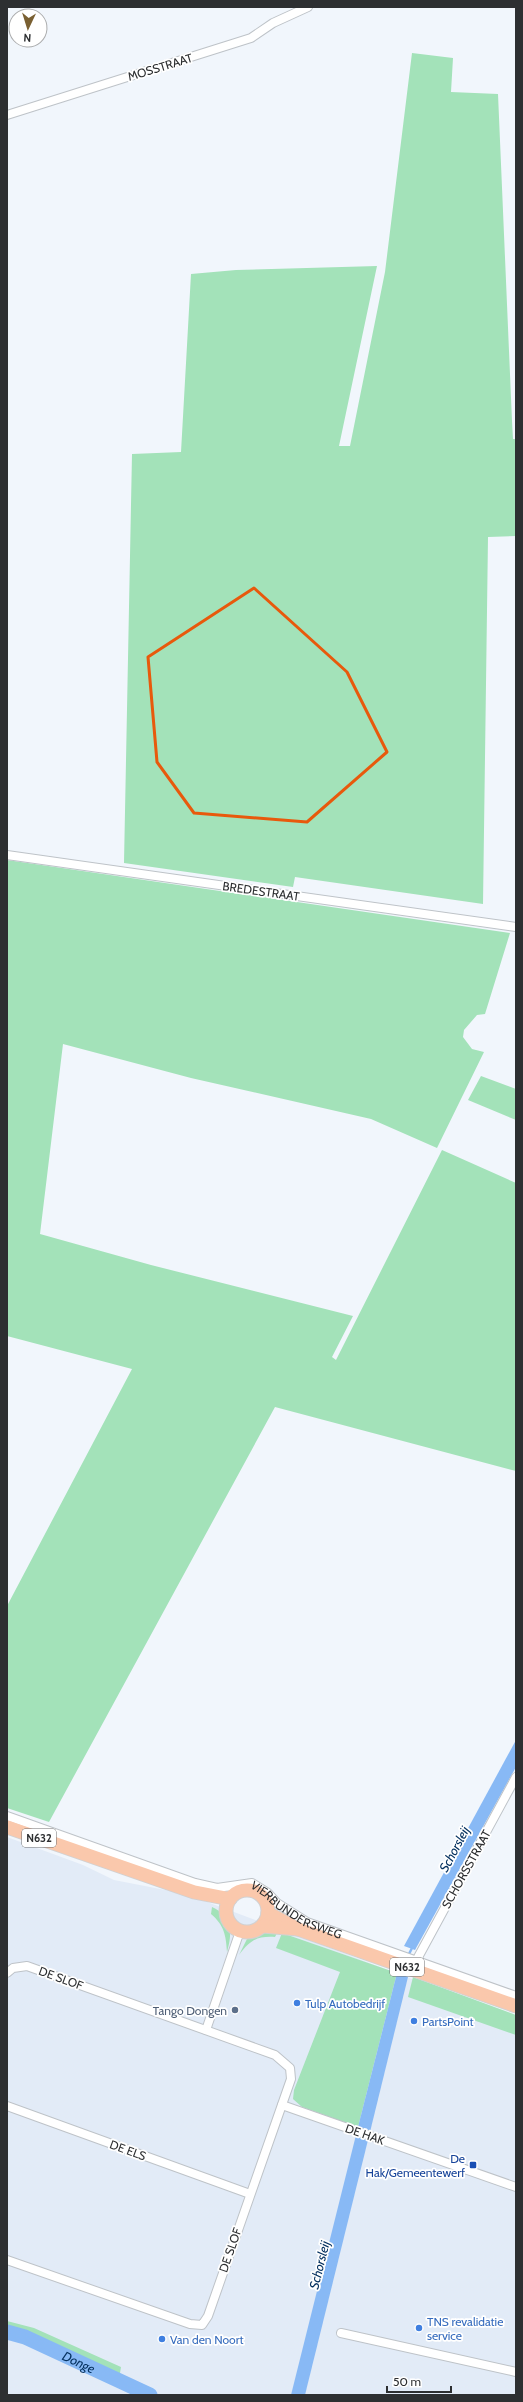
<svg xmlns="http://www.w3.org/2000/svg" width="523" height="2402" font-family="Cabin,sans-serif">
<rect width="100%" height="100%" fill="#f1f6fc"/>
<polygon fill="#e2ebf7" points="7,1837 83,1865 114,1880 186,1894 516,2018 516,2395 7,2395"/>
<g fill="#a3e2b9">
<polygon points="412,53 453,58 451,92 498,94 512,421 513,439 516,439 516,536 488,537 483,904 295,877 293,887 124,863 132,454 181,452 191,274 236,270 377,266 339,446 350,446 385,272"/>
<polygon points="7,860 510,933 485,1014 477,1015 464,1030 463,1037 472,1049 484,1052 437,1148 371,1119 191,1078 63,1044 40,1234 151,1265 353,1316 332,1357 336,1360 442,1150 516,1183 516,1471 275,1407 49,1822 7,1808 7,1606 132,1369 7,1336"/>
<polygon points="481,1076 516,1089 516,1120 468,1100"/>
<path d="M212,1907C232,1916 233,1932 227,1952C226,1935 224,1925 211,1914Z"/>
<path d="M259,1931H278L275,1937C257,1936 250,1940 239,1955L250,1933Z"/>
<polygon points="282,1933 397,1973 358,2127 302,2107 293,2099 294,2090 340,1972 276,1948"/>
<polygon points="413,1977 516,2015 516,2035 408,1997"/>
<polygon points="7,2321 34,2328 121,2367 119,2379 38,2342 7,2334"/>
</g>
<g fill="#88b9f5">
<polygon points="516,1740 516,1767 415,1950 404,1946"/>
<polygon points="397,1973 408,1977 370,2132 358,2127"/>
<polygon points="356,2135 368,2140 305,2395 291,2395"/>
</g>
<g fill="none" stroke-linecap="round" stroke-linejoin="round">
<polyline stroke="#88b9f5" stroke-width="2.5" points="409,1954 413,1946"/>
<path stroke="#88b9f5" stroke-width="15" id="s1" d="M7,2332L25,2337L150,2395"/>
<defs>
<g id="minor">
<polyline points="7,115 251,38 273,23 308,7"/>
<polyline points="7,855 516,927"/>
<path id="s2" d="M7,1816L195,1883L217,1888L252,1883L268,1893L277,1903L307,1922L516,1996"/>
<polyline points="416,1961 516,1777"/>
<polyline points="7,1973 13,1968 27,1966 275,2055 290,2068 291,2079 208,2316 202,2325 190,2324 7,2260"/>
<polyline points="206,2030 240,1931"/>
<polyline points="282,2105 516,2187"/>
<polyline points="7,2106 250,2194"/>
<polyline points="341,2333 516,2372"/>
</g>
<g id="primary">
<polyline points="7,1827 194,1892 230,1899"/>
<circle cx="247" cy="1911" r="21"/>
<polyline points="268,1913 298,1929 516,2006"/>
<polyline points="263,1926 298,1929"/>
</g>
</defs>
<use href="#minor" stroke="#bec3c8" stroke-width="10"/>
<use href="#primary" stroke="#d1d1d2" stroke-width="15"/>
<use href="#minor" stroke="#fff" stroke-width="8"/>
<use href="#primary" stroke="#fac8ac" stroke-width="13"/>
</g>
<path fill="none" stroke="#e8590c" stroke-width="3" stroke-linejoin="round" d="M254,588L347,672L387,752L307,822L194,813L157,762L148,657Z"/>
<g fill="#3f7fe0" stroke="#fff" stroke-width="1.5">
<circle cx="297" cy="2003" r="4"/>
<circle cx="414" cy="2021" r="4"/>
<circle cx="419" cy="2328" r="4"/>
<circle cx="162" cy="2339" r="4"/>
</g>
<circle fill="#5c6f8a" stroke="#fff" stroke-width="1.5" cx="235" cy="2010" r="4"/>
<rect fill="#1a4fb4" stroke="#fff" stroke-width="1.5" x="469" y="2161" width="8" height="8" rx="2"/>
<g text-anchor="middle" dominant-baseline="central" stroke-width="3.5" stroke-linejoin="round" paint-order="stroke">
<g fill="#fff" stroke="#6c6d6f" stroke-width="1">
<rect x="22" y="1829" width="34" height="18" rx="3"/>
<rect x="390" y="1958" width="34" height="18" rx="3"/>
</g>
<g font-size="11" font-weight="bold" fill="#2d2f31">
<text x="39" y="1838">N632</text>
<text x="407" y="1967">N632</text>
</g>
<g font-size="12" fill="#2d2f31" stroke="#fff">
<text transform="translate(160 67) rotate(-17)">MOSSTRAAT</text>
<text transform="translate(261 891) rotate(8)">BREDESTRAAT</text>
<text transform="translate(466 1869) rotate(-61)">SCHORSSTRAAT</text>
<text stroke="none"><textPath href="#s2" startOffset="310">VIERBUNDERSWEG</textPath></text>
<text transform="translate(61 1978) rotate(20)">DE SLOF</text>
<text transform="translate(365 2134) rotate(19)">DE HAK</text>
<text transform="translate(128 2150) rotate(20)">DE ELS</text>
<text transform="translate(230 2250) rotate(-71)">DE SLOF</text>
</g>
<g font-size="12" fill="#366cbe" stroke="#fff" text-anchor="start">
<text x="305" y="2003">Tulp Autobedrijf</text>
<text x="422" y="2021">PartsPoint</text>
<text x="427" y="2321">TNS revalidatie<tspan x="427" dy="14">service</tspan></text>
<text x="170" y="2339">Van den Noort</text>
</g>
<g font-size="12" fill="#4e5e75" stroke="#fff" text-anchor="end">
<text x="227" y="2010">Tango Dongen</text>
</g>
<g font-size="12" fill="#164399" stroke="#fff" text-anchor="end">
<text x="465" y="2158">De<tspan x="465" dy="14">Hak/Gemeentewerf</tspan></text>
</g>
<g font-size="13" font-style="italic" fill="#063260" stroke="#fff">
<text transform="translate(454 1849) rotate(-62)">Schorsleij</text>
<text transform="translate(319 2265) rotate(-76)">Schorsleij</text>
<text stroke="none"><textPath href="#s1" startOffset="78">Donge</textPath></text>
</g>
</g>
<rect width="523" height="2402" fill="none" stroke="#2d2f31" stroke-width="16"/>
<g transform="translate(28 28) rotate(184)"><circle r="19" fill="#ffffff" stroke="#abacad"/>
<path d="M0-3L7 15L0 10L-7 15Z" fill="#7a6032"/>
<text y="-6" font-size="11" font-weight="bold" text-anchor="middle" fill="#2d2f31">N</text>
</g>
<path d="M387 2386v6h64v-6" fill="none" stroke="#2d2f31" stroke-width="2"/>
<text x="393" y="2386" font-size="12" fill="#2d2f31" stroke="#ffffff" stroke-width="3" paint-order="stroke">50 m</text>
</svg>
